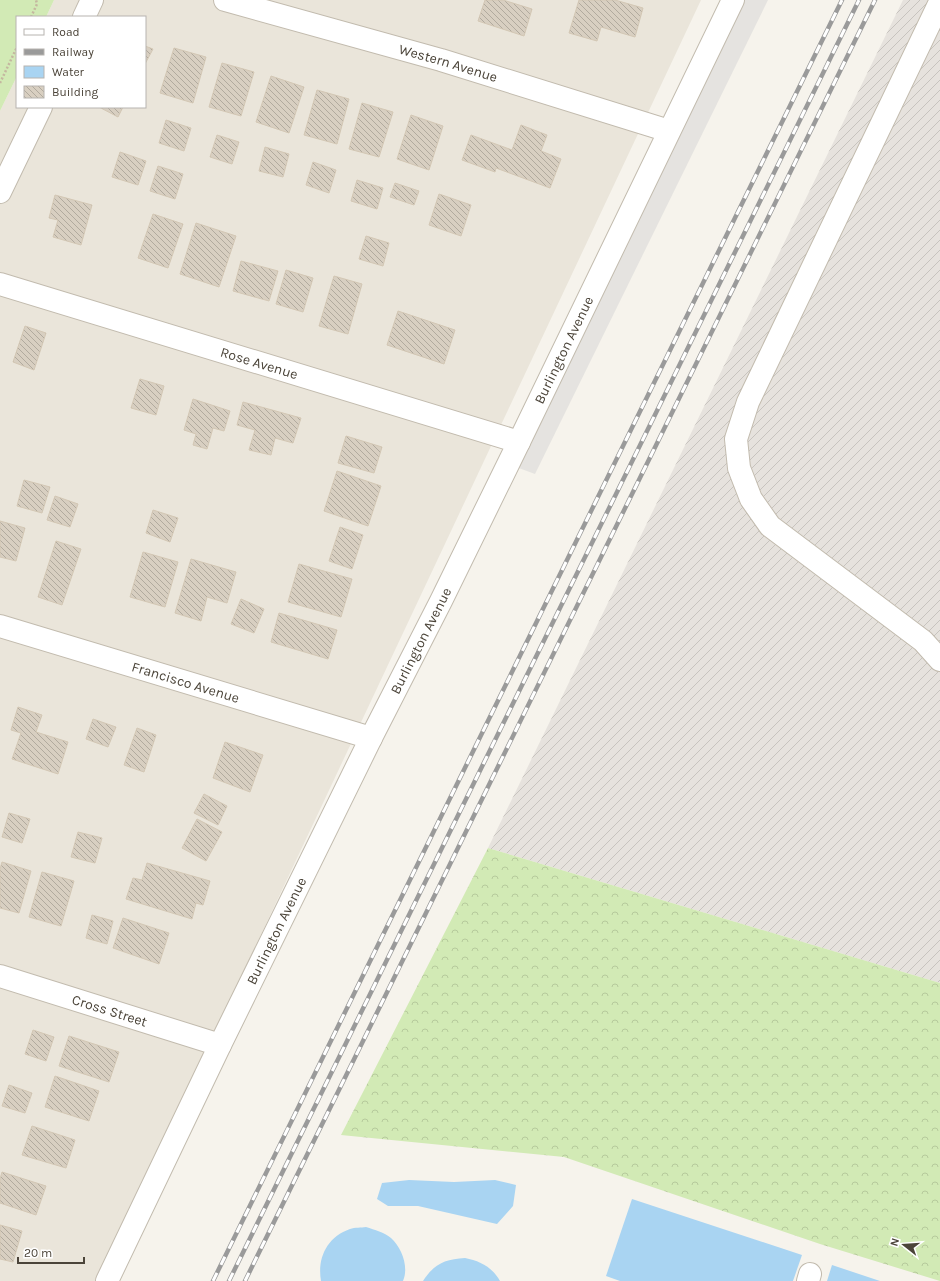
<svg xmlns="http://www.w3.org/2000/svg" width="940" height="1281" font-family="Karla,sans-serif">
<defs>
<pattern id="industrial-furrows" width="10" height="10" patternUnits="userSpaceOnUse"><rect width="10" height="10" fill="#e6e2dd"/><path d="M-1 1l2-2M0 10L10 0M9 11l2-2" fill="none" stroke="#c7c3be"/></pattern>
<pattern id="forest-crowns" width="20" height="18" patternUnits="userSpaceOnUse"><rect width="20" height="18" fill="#d2eab5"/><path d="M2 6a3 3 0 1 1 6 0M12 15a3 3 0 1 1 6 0" fill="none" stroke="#b6ca9c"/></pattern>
<pattern id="building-back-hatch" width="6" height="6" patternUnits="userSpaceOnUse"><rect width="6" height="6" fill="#d8cfc1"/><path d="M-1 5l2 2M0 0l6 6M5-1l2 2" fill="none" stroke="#b1aa9e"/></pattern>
</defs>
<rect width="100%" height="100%" fill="#f6f3ec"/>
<polygon fill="#eae5da" points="54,0 701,0 98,1281 0,1281 0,111 17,76 17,107 145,107 145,17 46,17"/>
<polygon fill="url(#industrial-furrows)" points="903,0 940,0 940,983 488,848"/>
<polygon fill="#d2eab5" points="0,0 54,0 46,17 17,17 17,76 0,111"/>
<polygon fill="url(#forest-crowns)" points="488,848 940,983 940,1281 820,1244 564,1157 341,1135"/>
<polygon fill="#e5e3e0" points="744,0 768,0 535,474 516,467"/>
<g fill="#a9d4f2">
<polygon points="409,1180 454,1182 495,1180 516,1185 513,1206 497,1224 418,1206 388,1206 377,1199 382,1183"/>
<polygon points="632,1199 802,1255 793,1281 620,1281 606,1276"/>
<path d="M366,1227C375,1230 384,1232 391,1238C402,1248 409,1267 403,1281H321C317,1258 327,1237 350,1229C355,1227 361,1228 366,1227Z"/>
<path d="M465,1258C480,1261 492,1267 500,1281H423C434,1264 445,1259 465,1258Z"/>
<polygon points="832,1265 880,1281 827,1281"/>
</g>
<g fill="url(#building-back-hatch)" stroke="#d3c7b4">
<polygon points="485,0 503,0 532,9 524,36 478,21"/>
<polygon points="579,0 615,0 643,8 635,37 601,27 597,41 569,33"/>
<polygon points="145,46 153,49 145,64"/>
<polygon points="174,48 206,57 193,103 160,93"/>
<polygon points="222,63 254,72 241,116 209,107"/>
<polygon points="271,76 304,87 289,133 256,122"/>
<polygon points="317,90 349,99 337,144 304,135"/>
<polygon points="362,103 393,112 379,157 349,149"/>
<polygon points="99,107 123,107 118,117"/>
<polygon points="411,115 443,126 429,170 397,159"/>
<polygon points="166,120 191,128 184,151 159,143"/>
<polygon points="521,125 547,135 541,151 561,159 550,188 496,168 495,172 462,160 471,135 512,150"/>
<polygon points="217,135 239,142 232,164 210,157"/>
<polygon points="265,147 289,154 283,177 259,171"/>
<polygon points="120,152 146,161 138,185 112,177"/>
<polygon points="313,162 336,170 329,193 306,185"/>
<polygon points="158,166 183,174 175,199 150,191"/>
<polygon points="357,180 383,188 377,209 351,201"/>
<polygon points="395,183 419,191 414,205 390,197"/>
<polygon points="439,194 471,205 461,236 429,225"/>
<polygon points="55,195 92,205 81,245 53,237 58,220 49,218"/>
<polygon points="153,214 183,224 168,268 138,258"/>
<polygon points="196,223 236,236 219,287 180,274"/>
<polygon points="366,236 389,243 383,266 359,259"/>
<polygon points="241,261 278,271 269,301 233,291"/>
<polygon points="286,270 313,278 303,312 276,304"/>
<polygon points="334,276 362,284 348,334 319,326"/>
<polygon points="398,311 455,330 444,364 387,345"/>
<polygon points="25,326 46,333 34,370 13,362"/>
<polygon points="140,379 164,386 156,415 131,408"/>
<polygon points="193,399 230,411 224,431 213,428 207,449 193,445 196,434 184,430"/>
<polygon points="243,402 301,418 293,443 275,438 271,455 249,450 255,430 237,425"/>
<polygon points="346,436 382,447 374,473 338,463"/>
<polygon points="337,471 381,486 368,526 324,511"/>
<polygon points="24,480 50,487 42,513 17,506"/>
<polygon points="55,496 78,504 70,527 47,520"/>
<polygon points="153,510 178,518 170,542 146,533"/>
<polygon points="0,521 25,528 16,561 0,557"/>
<polygon points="340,527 363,535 352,569 329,561"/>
<polygon points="56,541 81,549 62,605 38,597"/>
<polygon points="143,552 178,562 165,607 130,597"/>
<polygon points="191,559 236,572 227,603 207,597 201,621 175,613"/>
<polygon points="299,564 352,579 341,617 288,602"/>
<polygon points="241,599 264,609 254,633 231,624"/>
<polygon points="279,613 337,630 328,659 271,642"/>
<polygon points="18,707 42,715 36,732 68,742 58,774 12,759 21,733 11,730"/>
<polygon points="93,719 116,727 108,747 86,739"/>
<polygon points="137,728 156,735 144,772 124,765"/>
<polygon points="225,742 263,755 250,792 213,778"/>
<polygon points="204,794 227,806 218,825 194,813"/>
<polygon points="9,813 30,819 22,843 2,837"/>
<polygon points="197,819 222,832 206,861 182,848"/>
<polygon points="78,832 102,838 95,863 71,857"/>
<polygon points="2,862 31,871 19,913 0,908 0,869"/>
<polygon points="147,863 210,881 203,905 196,903 192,919 126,899 133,878 142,880"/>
<polygon points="42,872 74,881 61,926 29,917"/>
<polygon points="92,915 113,921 107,944 86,938"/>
<polygon points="123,918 169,933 159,964 113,948"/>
<polygon points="33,1030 54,1037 46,1061 25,1054"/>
<polygon points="69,1036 119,1052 109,1082 59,1066"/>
<polygon points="55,1076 99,1091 89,1121 45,1107"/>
<polygon points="9,1085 32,1093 25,1113 2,1106"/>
<polygon points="32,1126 75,1140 66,1168 22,1155"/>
<polygon points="2,1172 46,1186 36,1215 0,1203 0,1179"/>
<polygon points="0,1225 22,1231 13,1262 0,1259"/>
</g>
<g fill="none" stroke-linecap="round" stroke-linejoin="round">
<defs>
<g id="minor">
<path id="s1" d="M225,0L441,60L669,131"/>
<polyline points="940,2 748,402 736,439 739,468 751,499 770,526 923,641 940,660"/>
<polyline points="84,17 92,0"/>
<polyline points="0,192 41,107"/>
<path id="s2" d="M0,284L519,442"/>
<path id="s3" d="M0,626L371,738"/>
<path id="s4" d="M0,976L220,1045"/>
<path id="s5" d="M107,1281L220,1045L371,738L441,601L519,442L733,0"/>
<polyline points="808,1281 810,1274"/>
</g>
</defs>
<use href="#minor" stroke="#c2bbae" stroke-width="24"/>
<g stroke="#c4b79f" stroke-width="2.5" stroke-dasharray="2 2" stroke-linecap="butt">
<polyline points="31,17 37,4 36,0"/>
<polyline points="0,83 17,47"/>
</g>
<use href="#minor" stroke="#fff" stroke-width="22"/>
<defs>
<g id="rail">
<polyline points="213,1281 842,0"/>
<polyline points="229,1281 859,0"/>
<polyline points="245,1281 875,0"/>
</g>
</defs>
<use href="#rail" stroke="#9a9a9a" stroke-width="4.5"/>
<use href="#rail" stroke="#fff" stroke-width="3" stroke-dasharray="9" stroke-linecap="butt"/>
</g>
<g text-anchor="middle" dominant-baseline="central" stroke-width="4" stroke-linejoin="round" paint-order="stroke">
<g font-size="14" fill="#4b4439" stroke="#fff">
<text stroke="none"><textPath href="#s1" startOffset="232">Western Avenue</textPath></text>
<text stroke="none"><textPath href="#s5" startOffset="1037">Burlington Avenue</textPath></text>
<text stroke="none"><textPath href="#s2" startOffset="271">Rose Avenue</textPath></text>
<text stroke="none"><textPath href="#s5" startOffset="713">Burlington Avenue</textPath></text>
<text stroke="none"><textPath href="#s3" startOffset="194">Francisco Avenue</textPath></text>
<text stroke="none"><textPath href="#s5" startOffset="389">Burlington Avenue</textPath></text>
<text stroke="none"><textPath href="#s4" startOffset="115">Cross Street</textPath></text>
</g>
</g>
<rect x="16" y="16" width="130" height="92" fill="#ffffff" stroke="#b7b4b0"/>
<rect x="24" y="29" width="20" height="6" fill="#ffffff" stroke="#b7b4b0"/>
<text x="52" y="36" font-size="12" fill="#4b4439">Road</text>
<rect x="24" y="49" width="20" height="6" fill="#9a9a9a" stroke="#b7b4b0"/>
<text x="52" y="56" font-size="12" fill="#4b4439">Railway</text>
<rect x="24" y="66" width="20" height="12" fill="#a9d4f2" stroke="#b7b4b0"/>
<text x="52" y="76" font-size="12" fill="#4b4439">Water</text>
<rect x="24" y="86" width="20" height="12" fill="url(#building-back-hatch)" stroke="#b7b4b0"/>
<text x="52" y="96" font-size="12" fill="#4b4439">Building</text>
<g transform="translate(904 1245) rotate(287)" stroke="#ffffff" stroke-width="3" paint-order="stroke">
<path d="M0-3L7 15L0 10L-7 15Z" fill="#4b4439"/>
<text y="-6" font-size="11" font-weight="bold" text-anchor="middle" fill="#4b4439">N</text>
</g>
<path d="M18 1257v6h66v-6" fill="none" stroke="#4b4439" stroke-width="2"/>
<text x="24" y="1257" font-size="12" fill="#4b4439" stroke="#ffffff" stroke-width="3" paint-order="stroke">20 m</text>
</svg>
